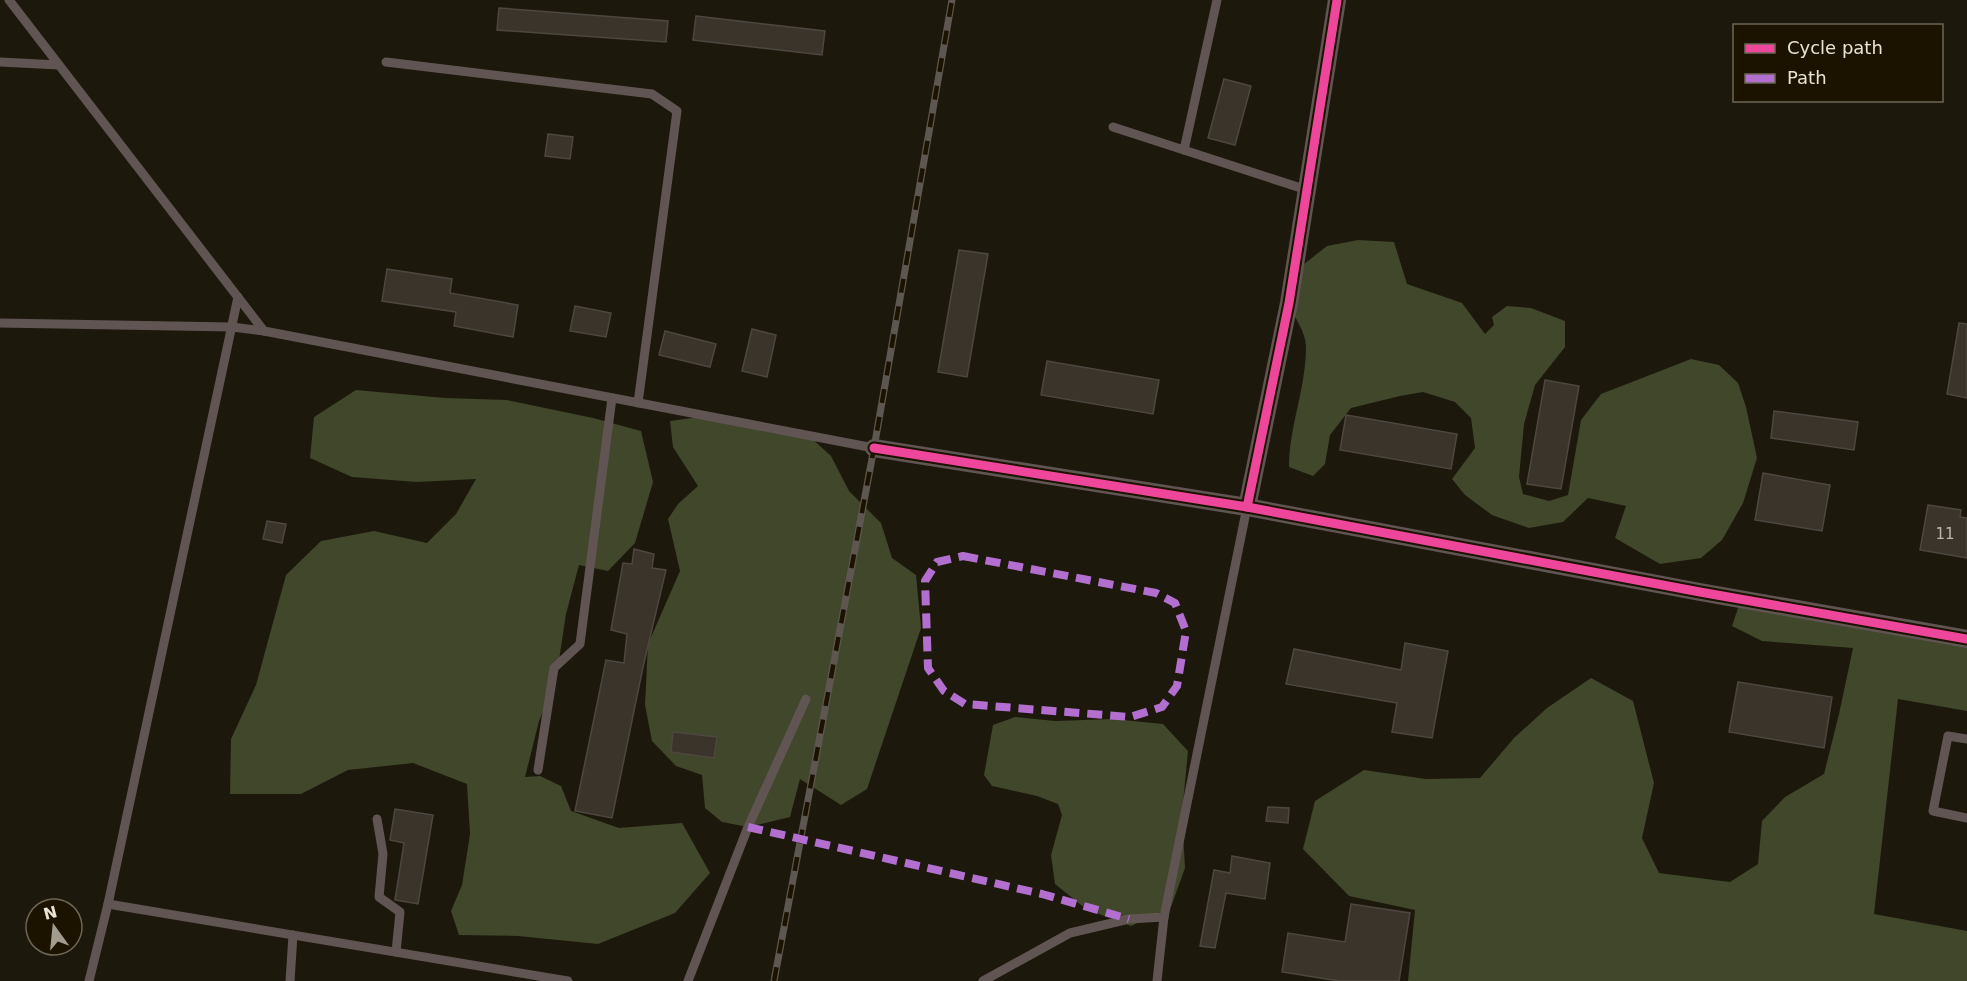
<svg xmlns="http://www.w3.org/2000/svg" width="1967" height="981" font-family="'DejaVu Sans',sans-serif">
<rect width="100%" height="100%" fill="#1d180c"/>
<g fill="#40472b">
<path d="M1358,240L1394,242L1407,284L1462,303L1485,334L1494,325L1492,317L1507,306L1531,308L1565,321V347L1535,385L1524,424L1519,477L1523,494L1549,501L1568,495L1581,420L1601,394L1691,359L1719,365L1738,383L1746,407L1757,458L1743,503L1722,540L1701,558L1660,564L1615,538L1626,506L1588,498L1563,522L1529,528L1492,515L1465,495L1452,479L1475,448L1471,418L1455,402L1423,392L1400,396L1351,408L1330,435L1325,464L1313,476L1289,467C1289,427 1306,388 1306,347C1306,331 1294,319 1290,304C1288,296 1293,281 1294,272L1327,246Z"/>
<polygon points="356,390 445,398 507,400 593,418 641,431 653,482 635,543 608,571 579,565 566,614 556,680 539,721 525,777 540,776 561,786 571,811 619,828 682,823 710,873 675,913 598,944 518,936 459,935 451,911 462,885 470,834 467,784 413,763 348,770 301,794 230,794 231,739 256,685 286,575 321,541 374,531 427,543 456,514 476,479 417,482 352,477 310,458 314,417"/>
<polygon points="707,416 809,436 831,456 849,491 881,523 892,558 916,575 921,628 867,789 841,805 800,779 790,817 748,827 722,822 705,808 702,775 676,766 652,741 645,705 648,644 680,571 668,519 678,504 698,486 673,447 670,421"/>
<polygon points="1741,599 1967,642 1967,711 1898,699 1874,914 1967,931 1967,981 1408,981 1415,910 1349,896 1303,849 1315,801 1364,770 1426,779 1480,778 1514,738 1547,708 1591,678 1633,701 1654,783 1642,838 1659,873 1730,882 1758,864 1762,821 1785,797 1824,774 1839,714 1853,648 1762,641 1732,626"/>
<polygon points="1015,717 1055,721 1113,719 1163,724 1188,751 1182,814 1185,868 1171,907 1131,926 1086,909 1055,884 1051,855 1062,815 1058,804 1037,796 992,786 984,775 993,725"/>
</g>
<g fill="#3a342b" stroke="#4e473f" stroke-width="1.5">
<polygon points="499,8 668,21 666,42 497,30"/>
<polygon points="696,16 825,31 822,55 693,40"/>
<polygon points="1224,79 1251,86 1235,145 1208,138"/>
<polygon points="548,134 573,137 570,159 545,156"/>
<polygon points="959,250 988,254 967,377 938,372"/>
<polygon points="387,269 452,279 450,293 518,305 513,337 454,326 456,312 382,301"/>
<polygon points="575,306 611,313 606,337 570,331"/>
<polygon points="1959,323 1967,324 1967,398 1947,394"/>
<polygon points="752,329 776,335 767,377 742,371"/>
<polygon points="665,331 716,344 710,367 659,355"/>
<polygon points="1047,361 1159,380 1153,414 1041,395"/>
<polygon points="1545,380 1579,386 1561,489 1527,484"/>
<polygon points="1774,411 1858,422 1854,450 1771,438"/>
<polygon points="1346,415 1457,434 1451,469 1340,450"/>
<polygon points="1763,473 1830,485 1822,531 1755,520"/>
<polygon points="1928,505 1961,510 1960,517 1967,518 1967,558 1920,550"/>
<polygon points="267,521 286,524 282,543 263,539"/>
<polygon points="634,549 654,554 652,568 666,570 643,667 612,818 575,811 606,660 624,663 627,634 611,630 623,563 632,564"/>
<polygon points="1405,643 1448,651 1432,738 1392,732 1397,703 1286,684 1294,649 1401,670"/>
<polygon points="1738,682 1832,697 1824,748 1729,732"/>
<polygon points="673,732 717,737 714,758 671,752"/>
<polygon points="1268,807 1289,808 1288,823 1266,821"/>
<polygon points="395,809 433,815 418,904 395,900 404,843 390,840"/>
<polygon points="1232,856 1270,863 1265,899 1226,893 1215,948 1200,946 1214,870 1230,873"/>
<polygon points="1351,904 1410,913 1399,981 1339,981 1282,972 1288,933 1345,942"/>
</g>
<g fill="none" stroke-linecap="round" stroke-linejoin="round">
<g stroke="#615554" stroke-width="9">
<polyline points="9,0 264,331 874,448"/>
<polyline points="0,62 59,65"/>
<polyline points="386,62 652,94 677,111 638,403"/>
<polyline points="1113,127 1307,190"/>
<polyline points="1184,150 1217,0"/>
<polyline points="0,323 232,327 264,331"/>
<polyline points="1967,739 1948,736 1933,811 1967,818"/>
<polyline points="538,770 554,668 580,644 612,398"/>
<polyline points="377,819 383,854 379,897 400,912 396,952"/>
<polyline points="108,904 568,981"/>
<polyline points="89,981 108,904 238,297"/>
<polyline points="290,981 293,935"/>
<polyline points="688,981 748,827 806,699"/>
<polyline points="983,981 1070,933 1129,919 1164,917 1247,507"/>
<polyline points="1157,981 1164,917"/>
</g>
<g stroke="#615554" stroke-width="18">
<polyline points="874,448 1247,507 1700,592 1967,639"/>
<polyline points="1247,507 1289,303 1337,0"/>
</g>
<defs>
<polyline id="rail" points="774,981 874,448 952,0"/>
</defs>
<use href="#rail" stroke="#5e5751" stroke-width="7"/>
<use href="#rail" stroke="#1b1300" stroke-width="4.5" stroke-dasharray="14" stroke-linecap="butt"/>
<g stroke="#b36fd0" stroke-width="8" stroke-dasharray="15 8" stroke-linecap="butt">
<polygon points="963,556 1156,593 1175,603 1186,631 1177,686 1162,707 1130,717 965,704 944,691 928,668 925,581 937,562"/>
<polyline points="748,827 1042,894 1129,919"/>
</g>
<defs>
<g id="cycleway">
<polyline points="874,448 1247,507 1700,592 1967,639"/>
<polyline points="1247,507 1289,303 1337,0"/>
</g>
</defs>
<use href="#cycleway" stroke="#1b1300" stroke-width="13"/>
<use href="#cycleway" stroke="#ed469a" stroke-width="9"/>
</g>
<g text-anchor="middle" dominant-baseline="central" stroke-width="4.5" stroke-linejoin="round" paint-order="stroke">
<g font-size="15" fill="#bcb7aa">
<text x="1945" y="534">11</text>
</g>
</g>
<rect x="1733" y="24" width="210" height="78" fill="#1b1300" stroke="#6d6655" stroke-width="1.5"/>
<rect x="1745" y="44" width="30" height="9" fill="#ed469a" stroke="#6d6655" stroke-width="1.5"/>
<text x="1787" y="54" font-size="18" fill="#e8e3d4">Cycle path</text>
<rect x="1745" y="74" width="30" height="9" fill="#b36fd0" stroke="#6d6655" stroke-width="1.5"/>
<text x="1787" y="84" font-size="18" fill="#e8e3d4">Path</text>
<g transform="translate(54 927) rotate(345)"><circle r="28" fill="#1b1300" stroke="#6d6655" stroke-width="1.5"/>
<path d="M0-4.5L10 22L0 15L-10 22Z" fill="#a19c8e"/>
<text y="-9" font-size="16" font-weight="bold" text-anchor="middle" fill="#e8e3d4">N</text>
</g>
</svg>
